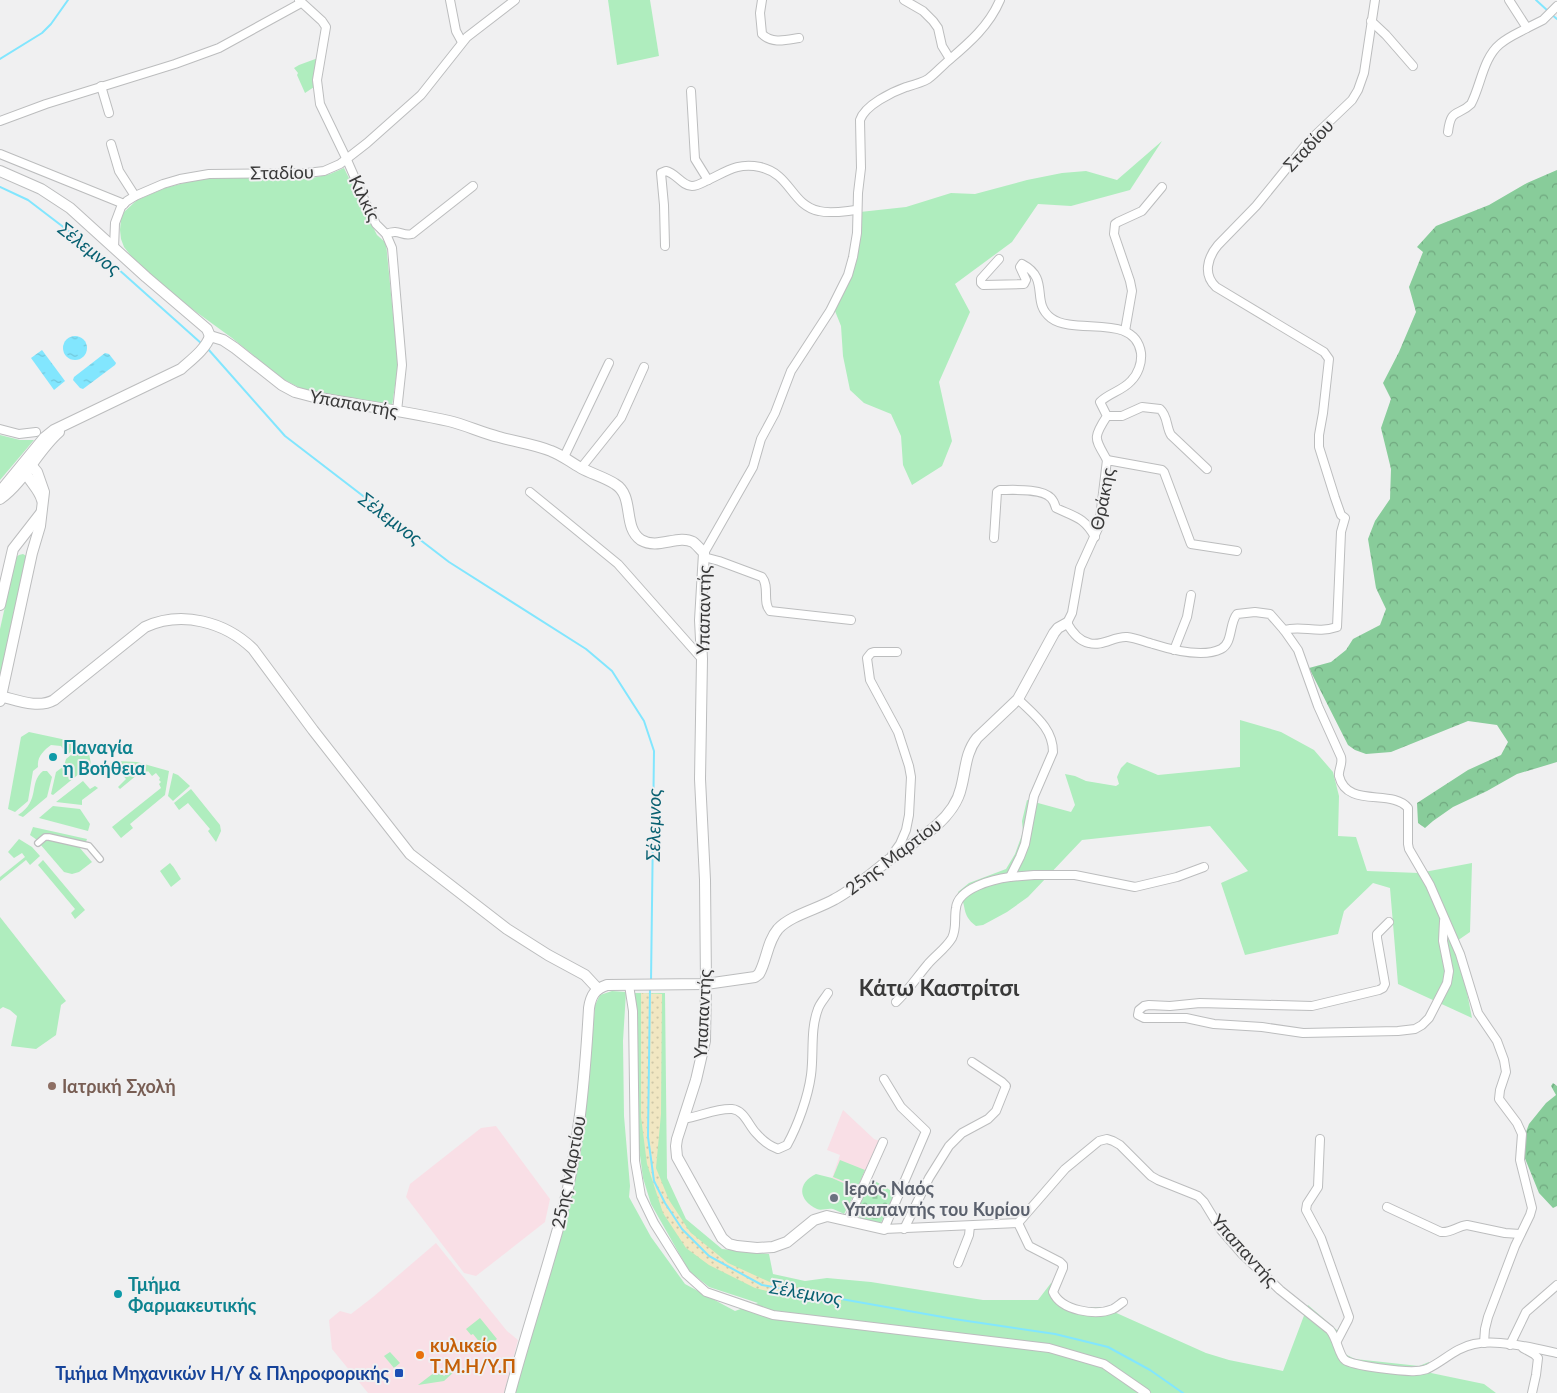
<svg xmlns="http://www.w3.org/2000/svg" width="1557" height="1393" font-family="Lato,sans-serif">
<defs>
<pattern id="forest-crowns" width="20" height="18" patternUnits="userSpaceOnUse" patternTransform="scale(1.25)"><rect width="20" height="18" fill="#88cc9a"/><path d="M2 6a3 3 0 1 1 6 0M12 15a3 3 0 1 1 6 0" fill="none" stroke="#70a77f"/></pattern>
<pattern id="sand-dots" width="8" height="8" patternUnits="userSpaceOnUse" patternTransform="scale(1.25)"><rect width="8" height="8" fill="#f1e7c2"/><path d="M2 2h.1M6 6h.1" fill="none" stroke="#cfc7a7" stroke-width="1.8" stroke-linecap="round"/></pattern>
<pattern id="cemetery-stones" width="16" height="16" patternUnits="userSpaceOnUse" patternTransform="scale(1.25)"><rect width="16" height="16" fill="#afedbe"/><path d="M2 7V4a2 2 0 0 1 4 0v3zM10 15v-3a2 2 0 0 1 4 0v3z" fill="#97cca4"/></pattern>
<pattern id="water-ripples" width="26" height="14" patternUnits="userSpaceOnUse" patternTransform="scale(1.25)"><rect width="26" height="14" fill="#82e6fe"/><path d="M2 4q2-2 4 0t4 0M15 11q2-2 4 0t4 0" fill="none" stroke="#71c6da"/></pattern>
</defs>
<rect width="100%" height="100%" fill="#f0f0f1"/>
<g fill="#f9dfe6">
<polygon points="843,1110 874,1139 880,1141 857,1189 832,1178 840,1155 827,1150"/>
<polygon points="496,1126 550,1199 545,1222 476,1276 464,1273 406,1197 410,1184 481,1128"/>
<polygon points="436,1243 507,1331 518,1340 504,1393 368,1393 332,1349 329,1320 340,1311 351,1314 373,1297"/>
</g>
<g fill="#afedbe">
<polygon points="608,0 650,0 659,56 617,65"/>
<polygon points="318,58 314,87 305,93 297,75 298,73 294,68 299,65"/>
<polygon points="1162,141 1130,190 1071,206 1038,204 1012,242 955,284 970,312 939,382 952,441 942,466 912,485 903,465 901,436 891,414 864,403 850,390 843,356 841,326 835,311 851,273 860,212 906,207 951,193 975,194 1027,180 1062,173 1086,171 1117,180"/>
<polygon points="344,168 371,223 377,235 386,243 398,365 392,406 315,392 300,388 283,379 232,338 188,306 159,282 132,257 124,247 121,239 120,230 121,219 124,212 137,200 165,188 199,179 234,176 308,179 330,174"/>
<polygon points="0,435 20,440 34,440 0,480"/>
<polygon points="23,554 28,557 0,688 0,629 16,557 19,555"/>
<path d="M1240,720L1281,732L1314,750L1333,772L1339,796L1338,836L1356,837L1367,871L1419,873L1472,863L1470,932L1457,941L1472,1018L1398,984L1390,888L1373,883L1344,911L1338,934L1245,955L1221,883L1248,871L1210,826L1082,840L1028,897L1007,912L983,925L976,926C960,914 968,905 958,892L969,883L1006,869L1015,854L1023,832L1022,821L1027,800L1071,812L1075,805L1065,774L1075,776L1086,781L1116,786L1119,784L1117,777L1121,768L1127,762L1158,775L1240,767Z"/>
<path d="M29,732L71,741L75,748L67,755L61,746L51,745C43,751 37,757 38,767L33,771L28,801L15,812L8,809L21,737Z"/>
<polygon points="87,742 91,764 53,795 51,794 56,772 64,766 66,759"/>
<polygon points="118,761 137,762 169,771 165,795 130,824 133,828 121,838 112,827 161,788 159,784 161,782 159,780 160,778 156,773 152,776 148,771 146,773 143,770 120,789 118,787 126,779 114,765 112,766 110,763"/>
<path d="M43,771H47L52,777L47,797L23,817L18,815C41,800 28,783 43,771Z"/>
<polygon points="173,773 178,775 190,786 173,801 168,796"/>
<polygon points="83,781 90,789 95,786 98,788 82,800 82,805 56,802"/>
<polygon points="191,789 220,825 221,831 216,842 208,831 210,829 188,803 179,810 174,803"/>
<polygon points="53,806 80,809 90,824 88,831 39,818"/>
<polygon points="33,827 87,839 86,842 46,834 37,840 30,835"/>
<polygon points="19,839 32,847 40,856 30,865 26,860 0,881 0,877 25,857 22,853 14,858 8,852"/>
<polygon points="48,839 79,847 92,862 79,872 72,874 64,872 40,844"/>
<polygon points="43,860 85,910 75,919 71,913 75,909 38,865"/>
<path d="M170,863C175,868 177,873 181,879L171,887L160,871Z"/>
<polygon points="0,917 66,1001 61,1005 56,1035 36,1049 11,1046 17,1016 10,1010 3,1007 0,1009"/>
<path d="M612,991L626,992L623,1041L624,1116L630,1186L629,1197L651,1237L685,1284L735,1311L758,1303L709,1287L689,1271L651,1204L643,1178L637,1133L633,993H665L667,1178L686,1219L722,1249L769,1254L773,1274L805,1281L827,1278L871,1282L983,1300H1038L1051,1283C1060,1305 1081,1309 1103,1307L1206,1353L1229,1360L1283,1371L1308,1305L1338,1331L1343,1353L1355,1359L1419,1366L1429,1362L1431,1373L1484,1384L1496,1393H515L563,1229L589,1082L595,1005L600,995Z"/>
<polygon points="840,1160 865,1170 858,1187 833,1177"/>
<path d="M816,1174L832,1178L857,1189L844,1214C840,1212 836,1210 833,1209C827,1208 821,1211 817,1209C798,1200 797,1183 816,1174Z"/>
<polygon points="480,1318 497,1339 485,1349 473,1334 471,1335 466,1329"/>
<polygon points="390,1352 400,1363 394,1368 384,1356"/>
<polygon points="455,1367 457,1369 444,1381 418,1385 435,1372 437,1375 440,1372 444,1376"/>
</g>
<g fill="url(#forest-crowns)">
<polygon points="1557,170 1557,762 1517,774 1487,791 1453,807 1433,821 1425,828 1418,823 1417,803 1468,770 1501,755 1508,742 1497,725 1468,721 1391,752 1366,754 1355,750 1348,745 1309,668 1331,662 1346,650 1353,639 1380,625 1386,609 1376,588 1368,539 1375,521 1390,499 1391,469 1381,428 1391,399 1383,383 1399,352 1416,312 1409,287 1423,252 1417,247 1436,226 1489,205 1527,183"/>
<polygon points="1553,1083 1557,1086 1557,1206 1553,1208 1539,1193 1524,1156 1526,1132 1529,1124 1546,1103 1556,1095 1551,1086"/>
</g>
<polygon fill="url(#sand-dots)" points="641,993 662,994 661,1114 656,1168 669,1200 690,1232 728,1263 774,1284 841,1294 841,1303 801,1299 755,1288 709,1265 686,1248 663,1213 647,1164 641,1117"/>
<path fill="url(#cemetery-stones)" d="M870,1178L895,1193L880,1225C869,1222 859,1221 855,1210Z"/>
<g fill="url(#water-ripples)">
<circle cx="75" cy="348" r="12"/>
<polygon points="42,350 65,381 54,390 31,358"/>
<polygon points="105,353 109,354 116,363 115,365 83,389 80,388 73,380 74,377"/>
</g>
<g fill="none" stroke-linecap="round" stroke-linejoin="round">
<g stroke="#82e6fe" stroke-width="2">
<polyline points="1536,0 1548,11"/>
<polyline points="1551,14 1557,19"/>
<polyline points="0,59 42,33 51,24 68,0"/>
<polyline points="0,187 28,200 117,268 202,344"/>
<polyline points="208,349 285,436 449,562 586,649 612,671 644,721 654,751 651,981"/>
<polyline points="650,988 648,1137 654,1181 665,1203 682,1229 709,1256 762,1285 954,1319 1055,1334 1108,1347 1150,1370 1183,1393"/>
</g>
<defs>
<polyline id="pedestrian" points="38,843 45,837 49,837 89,846 100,859"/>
<g id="minor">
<polyline points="299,0 322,21 326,27 317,80 320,104 347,160 368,208 376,224 386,234 392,248 402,365 397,411"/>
<polyline points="450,0 456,31 462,42"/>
<path d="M762,0L760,13L762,34C772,44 786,40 799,38"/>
<polyline points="904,0 923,11 933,21 938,28 942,46 950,59"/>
<polyline points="1509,0 1527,28 1543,20 1557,6"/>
<polyline points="1371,21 1386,35 1413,66"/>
<polyline points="101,86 109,113"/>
<polyline points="691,91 695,159 708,180"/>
<polyline points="0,121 46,104 175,64 219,48 301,3"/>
<path d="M1448,132C1451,107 1458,117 1471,104C1481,85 1483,58 1500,44C1508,37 1518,33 1527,28"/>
<polyline points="111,144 119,171 135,196"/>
<polyline points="0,154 124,204"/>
<path d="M386,234C400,228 401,237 412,234L473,186"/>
<path d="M665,246L664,205L661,173L666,171C676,173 682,186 692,186C697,186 702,183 706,181C726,172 737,162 760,167C791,174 791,205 819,211C831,214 845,211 857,210"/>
<polyline points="114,248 115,223 121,207 127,201 135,196 163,184 180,179 209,174 307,173 324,171 340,164 367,143 421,95 467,37 515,0"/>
<path d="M999,259L981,279V283L983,285L1024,284L1026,280L1020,267L1022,264C1051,279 1030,302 1051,318C1075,336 1135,312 1141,353C1142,363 1138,374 1131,381C1122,391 1109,393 1100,402L1107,416C1092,439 1095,438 1107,460"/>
<polyline points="1125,331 1132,291 1130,281 1114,234 1115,224 1118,222 1142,211 1162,187"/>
<path d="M1107,416H1122L1142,407L1160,409C1168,416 1166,427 1171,435L1207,469"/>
<polyline points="0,429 19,434 36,432"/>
<polyline points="564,457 609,363"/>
<polyline points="581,468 621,418 644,367"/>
<polyline points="530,492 618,564 702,659"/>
<path d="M994,538L997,492L1000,490C1013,490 1042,488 1051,498C1054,501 1055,505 1056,508C1075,517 1084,517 1095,537"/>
<path d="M1237,551L1191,544L1164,472L1162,470L1107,460L1099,526L1080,568L1072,613L1067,623C1072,632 1079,641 1089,643C1102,647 1114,636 1127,637C1136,638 1145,642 1153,644C1172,650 1203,658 1221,649C1233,643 1229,623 1237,614L1255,612L1270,614L1284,630L1298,650L1318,706L1341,757C1343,764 1338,770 1339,776C1347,809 1392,788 1408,808V844L1409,849L1430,885L1460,954L1478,1013L1497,1041L1504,1060L1506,1072L1500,1090L1499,1099L1517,1123L1522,1134L1520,1160L1532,1208L1530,1215L1515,1246L1488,1317L1485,1329L1484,1343"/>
<path d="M704,553L753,467L761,439L775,413L791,371L830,311L848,275L853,257L857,233L858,193L861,168L860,120C865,105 892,92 906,87C913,85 921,83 928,79C935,74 941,67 948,61C969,43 989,26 1000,0"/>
<path d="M704,557L719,561L762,577C770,587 762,602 770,611L851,620"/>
<path d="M1284,630C1303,625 1316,634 1337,627L1341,532L1345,518L1341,515L1335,498L1319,447V435L1323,413L1329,359L1324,352L1216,287C1203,275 1207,258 1218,245L1256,206L1308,142L1352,100L1358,90L1364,73L1375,0"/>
<polyline points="1174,650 1187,617 1191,595"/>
<polyline points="893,857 892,855 900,844 906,830 909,815 911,777 909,766 898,732 870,680 867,658 871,653 874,652 897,652"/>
<polyline points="1010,877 1034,875 1075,875 1135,887 1177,877 1204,867"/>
<polyline points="1389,922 1377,934 1377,938 1385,984 1383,988 1379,990 1312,1006 1200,1003 1170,1006 1149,1005 1144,1006 1139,1010 1138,1015 1144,1018 1186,1018 1214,1024 1262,1027 1303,1033 1398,1031 1415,1029 1422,1025 1429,1018 1447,983 1449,971 1443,941 1444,921"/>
<polyline points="629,985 633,1011 635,1161 641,1196 654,1223 686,1274 706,1292 773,1315 1049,1348 1104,1364 1146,1393"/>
<path d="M896,1002C908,991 917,977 928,964C936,955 946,948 952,938C957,928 954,918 956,908C958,888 994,879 1010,877L1020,857L1025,844L1034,796L1053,752C1053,728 1034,715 1018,699"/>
<path d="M884,1079L901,1107L926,1131L884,1229L1018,1223L1065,1169L1099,1141L1107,1139L1113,1141L1120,1145L1151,1176L1158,1180L1198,1196L1204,1202L1221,1230L1241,1253L1280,1290L1330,1330C1337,1338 1339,1356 1345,1360C1353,1366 1404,1372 1416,1371C1420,1371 1423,1370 1427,1369C1444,1361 1455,1348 1474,1344C1498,1339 1534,1348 1557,1353"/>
<path d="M683,1119C699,1117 716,1108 732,1109C744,1110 749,1126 756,1133C762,1140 770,1146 778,1149L787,1145C798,1125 808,1097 811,1075C814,1053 810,1030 818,1009C820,1003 825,998 828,993"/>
<polyline points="1320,1139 1318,1187 1307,1204 1306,1210 1321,1238 1349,1317 1348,1320 1337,1341"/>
<path d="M1387,1207L1441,1232C1452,1233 1457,1226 1467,1225L1505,1233L1520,1234"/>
<polyline points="848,1220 883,1142"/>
<path d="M1018,1223L1029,1246L1060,1262L1063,1265V1268L1053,1292C1061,1311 1096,1316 1113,1309C1117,1307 1120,1304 1123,1302"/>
<polyline points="904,1229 929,1178 949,1146 962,1133 988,1119 996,1111 1006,1086 1002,1082 972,1062"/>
<polyline points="958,1263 969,1235 970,1226"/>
<polyline points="1510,1345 1526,1312 1557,1285"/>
<polyline points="1523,1348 1534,1354 1538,1358 1536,1375 1532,1393"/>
</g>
<g id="tertiary">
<polyline points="0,171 41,189 70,208 146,277 207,329 210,336"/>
<path d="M24,468C27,480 39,488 42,500"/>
<path d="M0,489L3,488L44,438L54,430L181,369C191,360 206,349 210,336L223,340L235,348L282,385L295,392L314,397C359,405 404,411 449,421C466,425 482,433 499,437C516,442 534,444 551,451C562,455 570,462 581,468C592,474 604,477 615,484C635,496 622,527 641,540C658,550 678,534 693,542C697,545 700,549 704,553L700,620L702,659L700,779L705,880L706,984L705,1041L696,1080L677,1139L676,1146L677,1157L722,1238L729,1244L737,1246L757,1248L773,1247L787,1242L814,1220L827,1216L884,1229"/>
<path d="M0,499C25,481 37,451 59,432"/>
<polyline points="0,605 13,549 41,513"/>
<path d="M0,696C17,700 38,709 54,700L145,627C182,610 225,622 253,649L313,730L410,854L507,929L548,955L585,975L598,989"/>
<polyline points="0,701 32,553 40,526 44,492 37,472 32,466 23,464"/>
<path d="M510,1393C526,1333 546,1274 562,1214C579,1147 585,1077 589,1008C591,995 595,989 607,985L706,984L755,977L759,974C767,960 767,942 778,929C791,915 818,909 835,899C855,888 872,873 890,859C906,848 922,838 937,825C947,816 958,802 961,788C966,770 965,753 977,738L1018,699L1054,633L1058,628L1067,623"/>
</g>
</defs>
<use href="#pedestrian" stroke="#bcbdbe" stroke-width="8"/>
<use href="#minor" stroke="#bcbdbe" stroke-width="10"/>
<use href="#tertiary" stroke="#bcbdbe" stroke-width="12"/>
<use href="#pedestrian" stroke="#fff" stroke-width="5.5"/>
<use href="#minor" stroke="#fff" stroke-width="8"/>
<use href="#tertiary" stroke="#fff" stroke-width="10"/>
</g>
<g fill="#0f9aa8" stroke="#f0f0f1" stroke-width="2">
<circle cx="53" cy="757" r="5"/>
<circle cx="118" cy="1294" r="5"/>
</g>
<circle fill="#8d6e63" stroke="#f0f0f1" stroke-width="2" cx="52" cy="1086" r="5"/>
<circle fill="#6b7280" stroke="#f0f0f1" stroke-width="2" cx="834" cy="1198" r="5"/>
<circle fill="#e8710a" stroke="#f0f0f1" stroke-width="2" cx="420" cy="1355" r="5"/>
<rect fill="#1a4fb4" stroke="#f0f0f1" stroke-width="2" x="394" y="1368" width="10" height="10" rx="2.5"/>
<g text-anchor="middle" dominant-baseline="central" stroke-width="4" stroke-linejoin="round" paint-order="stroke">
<g font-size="18" fill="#393939" stroke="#f0f0f1">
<text transform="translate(1308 145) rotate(-47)">Σταδίου</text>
<text transform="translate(282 172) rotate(-1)">Σταδίου</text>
<text transform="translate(365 198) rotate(64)">Κιλκίς</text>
<text transform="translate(354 403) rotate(10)">Υπαπαντής</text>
<text transform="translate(1102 499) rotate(-79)">Θράκης</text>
<text transform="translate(703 610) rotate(-89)">Υπαπαντής</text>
<text transform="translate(893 856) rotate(-37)">25ης Μαρτίου</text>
<text transform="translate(702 1014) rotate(-87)">Υπαπαντής</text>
<text transform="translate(568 1172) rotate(-79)">25ης Μαρτίου</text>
<text transform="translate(1245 1250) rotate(48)">Υπαπαντής</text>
</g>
<g font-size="18" font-weight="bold" fill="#0d838f" stroke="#f0f0f1" text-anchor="start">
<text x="63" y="747">Παναγία<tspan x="63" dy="21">η Βοήθεια</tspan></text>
<text x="128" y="1284">Τμήμα<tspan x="128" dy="21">Φαρμακευτικής</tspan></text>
</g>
<g font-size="18" font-weight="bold" fill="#785e54" stroke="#f0f0f1" text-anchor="start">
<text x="62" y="1086">Ιατρική Σχολή</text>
</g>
<g font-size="18" font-weight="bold" fill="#5b616d" stroke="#f0f0f1" text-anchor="start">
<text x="844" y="1188">Ιερός Ναός<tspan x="844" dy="21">Υπαπαντής του Κυρίου</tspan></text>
</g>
<g font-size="18" font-weight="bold" fill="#c56008" stroke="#f0f0f1" text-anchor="start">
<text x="430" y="1345">κυλικείο<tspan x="430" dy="21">Τ.M.Η/Υ.Π</tspan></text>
</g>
<g font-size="18" font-weight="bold" fill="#164399" stroke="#f0f0f1" text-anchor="end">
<text x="389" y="1373">Τμήμα Μηχανικών Η/Υ &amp; Πληροφορικής</text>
</g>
<g font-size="19" font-style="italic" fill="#086071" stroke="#f0f0f1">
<text transform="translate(90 248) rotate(38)">Σέλεμνος</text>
<text transform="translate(391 518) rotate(37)">Σέλεμνος</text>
<text transform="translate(653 825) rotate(-89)">Σέλεμνος</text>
<text transform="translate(806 1292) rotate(10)">Σέλεμνος</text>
</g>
<g font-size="22" font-weight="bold" fill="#393939" stroke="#f0f0f1">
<text x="939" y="987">Κάτω Καστρίτσι</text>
</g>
</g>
</svg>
